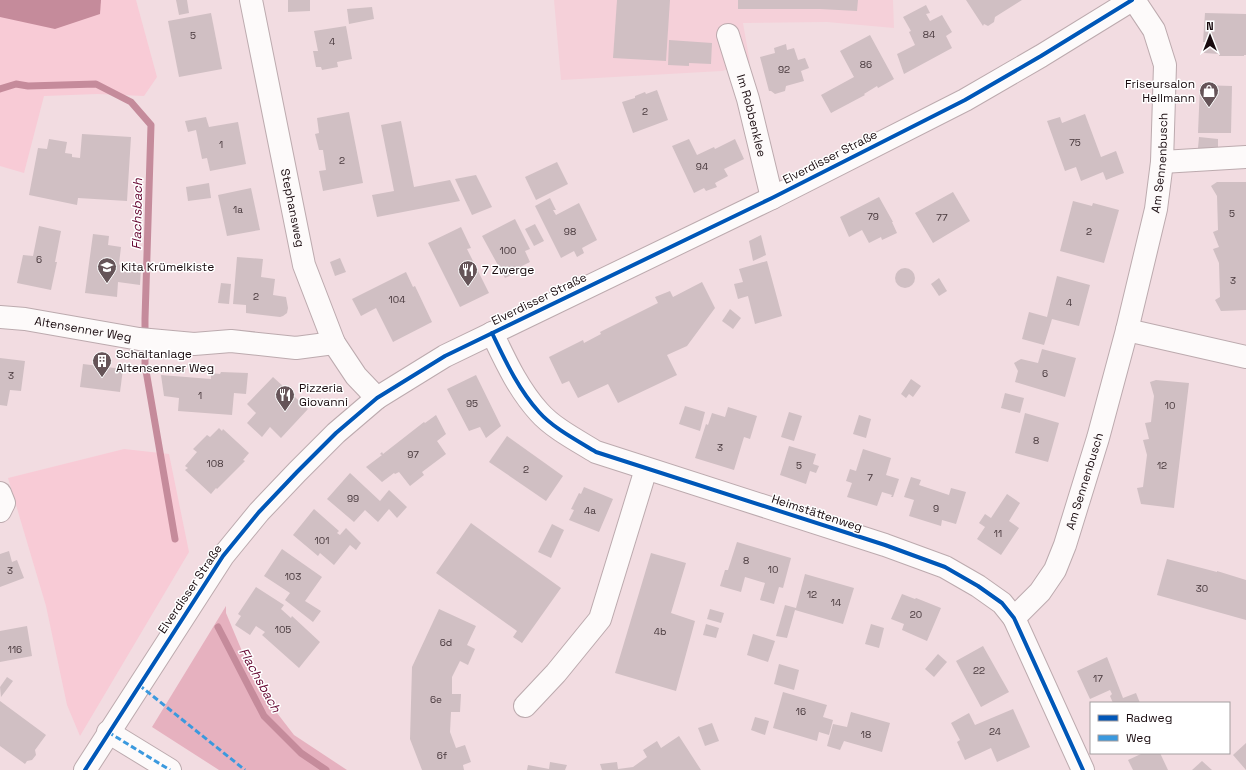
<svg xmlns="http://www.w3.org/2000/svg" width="1246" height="770" font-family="'Space Grotesk',sans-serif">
<rect width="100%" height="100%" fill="#f2dce1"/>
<polygon fill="#f5d0d9" points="554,0 893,0 894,28 827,22 743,23 750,63 722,71 561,80"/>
<g fill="#f8cbd6">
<polygon points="0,0 136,0 157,77 144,96 97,94 44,96 24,173 0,166"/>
<polygon points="124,449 169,454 189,552 80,736 67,705 46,606 8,478"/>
</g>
<polygon fill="#e6b1bf" points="226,606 226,613 257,687 294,735 347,770 219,770 152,727"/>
<polygon fill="#c58b9b" points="0,0 101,0 100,14 55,29 0,17"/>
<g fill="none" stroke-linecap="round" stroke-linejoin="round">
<g stroke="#c58b9b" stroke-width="7">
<polyline points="0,89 16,84 28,86 96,84 131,102 151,125 145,319 145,365 175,539"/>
<polyline points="218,627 264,716 301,753 326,770"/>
</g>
</g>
<g fill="#d0bfc3">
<polygon points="176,0 187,0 189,13 179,15"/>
<polygon points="288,0 310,0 310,11 288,12"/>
<polygon points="617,0 670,0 666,61 613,58"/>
<polygon points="738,0 858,0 857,11 820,9 738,9"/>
<polygon points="966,0 1022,0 995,17 994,22 988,26 984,24 983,26"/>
<polygon points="926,5 930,13 926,14 930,21 942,15 952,32 946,36 952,48 904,74 897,54 915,45 909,32 911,31 903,17"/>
<polygon points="372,7 374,19 349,24 347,9"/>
<polygon points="211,13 222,69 179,77 168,21"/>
<polygon points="1205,13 1246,14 1246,55 1244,55 1244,56 1219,56 1219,54 1204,53 1205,42 1203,42"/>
<polygon points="346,26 352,59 337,62 338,67 322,70 321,67 316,67 313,51 318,51 314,31"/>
<polygon points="870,35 894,79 878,88 877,86 864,94 865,95 831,113 821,95 854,77 840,51"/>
<polygon points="669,40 712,43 711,64 689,63 689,66 668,65"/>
<polygon points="786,44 787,50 794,48 798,60 805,58 809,68 801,71 804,81 786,86 785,91 775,94 771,91 769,91 760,57 775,53 774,48"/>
<polygon points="1200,85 1232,86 1231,133 1198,133"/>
<polygon points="657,90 668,120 633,133 622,102 635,98 635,96 645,92 646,94"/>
<polygon points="349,112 363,183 323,191 319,171 326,170 323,150 319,150 315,134 319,133 317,118"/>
<polygon points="1085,114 1101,157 1116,151 1124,173 1106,180 1103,172 1081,181 1076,167 1065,171 1047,121 1060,117 1062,123"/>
<polygon points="206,117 209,127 238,122 246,164 210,171 207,158 202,159 196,130 188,132 185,121"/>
<polygon points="401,121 414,187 450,180 460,201 377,217 372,195 394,191 381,125"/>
<polygon points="82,134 131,137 127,201 78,198 77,205 29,195 38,148 47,149 49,139 67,142 65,153 72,154 72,157 80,158"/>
<polygon points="1199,137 1218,139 1218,149 1198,148"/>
<polygon points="689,139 697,155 714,147 715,149 735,139 744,159 724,169 728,176 715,183 717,187 706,191 704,188 694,193 672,146"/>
<polygon points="557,162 568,184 536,200 525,177"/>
<polygon points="476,175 492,207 472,215 455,179"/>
<polygon points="1217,182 1246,182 1246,310 1221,311 1215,300 1220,297 1219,263 1213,249 1219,247 1213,232 1218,230 1217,196 1211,186"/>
<polygon points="209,183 211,198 188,201 186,187"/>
<polygon points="251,188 260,230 227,236 218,195"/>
<polygon points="953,192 970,221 933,243 915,213"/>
<polygon points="879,197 893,222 892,222 897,233 882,240 881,237 869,243 862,230 849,237 840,217"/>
<polygon points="550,198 556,210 553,210 556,215 579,203 597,240 582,248 584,253 577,257 574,251 561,258 535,206"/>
<polygon points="1073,201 1092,206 1093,203 1119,210 1104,263 1060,251"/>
<polygon points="515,219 530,249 525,251 530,262 516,269 518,272 505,278 482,236"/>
<polygon points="535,224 544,241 534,246 525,229"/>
<polygon points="39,226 61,231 55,262 57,262 51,290 17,283 23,255 33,256"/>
<polygon points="461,227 471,248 467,249 489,293 460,307 428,243"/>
<polygon points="93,234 109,236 108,245 121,247 119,264 120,265 120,271 127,272 128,266 141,268 140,285 118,282 117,297 85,293"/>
<polygon points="761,235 766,255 753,261 749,241"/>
<polygon points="237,257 263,259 261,277 275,279 273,295 286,297 288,308 287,313 283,316 280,317 246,313 246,305 233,304"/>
<polygon points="340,258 346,272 335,276 330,262"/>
<polygon points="767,261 782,316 755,324 748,296 738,299 734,284 743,282 739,269"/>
<circle cx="905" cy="278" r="10"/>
<polygon points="406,272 413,287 415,286 432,322 393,342 376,308 361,316 352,299"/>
<polygon points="1057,276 1090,285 1079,326 1052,319 1044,345 1022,339 1029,312 1047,317"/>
<polygon points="939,278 947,291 939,296 931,284"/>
<polygon points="702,282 715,308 687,346 667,355 677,375 618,403 608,384 578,398 569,381 562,384 549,357 583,340 584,343 601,334 600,332 658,303 655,297 670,291 673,297"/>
<polygon points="221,283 231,284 229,304 218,303"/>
<polygon points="730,309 741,318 733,329 722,321"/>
<polygon points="1042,349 1076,358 1065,397 1015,382 1018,371 1014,363 1021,359 1038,363"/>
<polygon points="0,358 25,361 21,391 10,390 7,406 0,405"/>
<polygon points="83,364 123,369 120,392 80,387"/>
<polygon points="221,372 248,373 246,394 234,393 232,415 178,411 179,398 164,396 161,375 211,379 211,373 220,374"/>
<polygon points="476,375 501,426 486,438 480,427 469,431 447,389"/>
<polygon points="273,377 308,409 281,438 270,427 262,437 247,423 256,413 247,404"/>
<polygon points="911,379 921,386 913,397 909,394 906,398 901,394"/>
<polygon points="1156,380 1189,383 1174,508 1141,504 1137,488 1143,487 1147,455 1143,440 1149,439 1145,423 1151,422 1154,396 1150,382"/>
<polygon points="1005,393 1024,398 1020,413 1001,408"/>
<polygon points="685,406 705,412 700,431 679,424"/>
<polygon points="728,407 757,416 750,439 744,437 734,470 695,458 706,424 708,425 712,413 725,417"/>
<polygon points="789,412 802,416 794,441 781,437"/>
<polygon points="1025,413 1059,423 1048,462 1015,453"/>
<polygon points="436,415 446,434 437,441 446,454 422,472 424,475 410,486 399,472 395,474 394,473 382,482 366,467 382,455 380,454 382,452 383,454 424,422 425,423"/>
<polygon points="859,415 871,419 866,438 853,434"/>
<polygon points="219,428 222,431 223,429 249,453 243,460 245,461 217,489 216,488 211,494 185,470 188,468 185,466 197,452 193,449 207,435 210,437"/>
<polygon points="507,436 563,476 546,501 489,462"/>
<polygon points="789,446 816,454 813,464 819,466 816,473 810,471 806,484 780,475"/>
<polygon points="863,449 891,458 886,475 899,479 893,497 891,497 892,495 882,492 877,506 847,497 852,483 846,481 850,469 856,471"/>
<polygon points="350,473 380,501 389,490 407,507 397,518 389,509 378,522 365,510 354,522 327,499"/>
<polygon points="911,477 921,480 919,485 949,495 951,488 966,492 956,524 942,520 941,526 909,516 914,500 904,497"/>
<polygon points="584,487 613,499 599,532 569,520 574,510 571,509 579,493 581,494"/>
<polygon points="1007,494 1020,503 1009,521 1019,528 1001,555 977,539 985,527 979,523 985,514 991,518"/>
<polygon points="314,509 339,531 337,533 340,535 346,528 361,543 356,550 350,545 334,565 320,553 318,556 293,535"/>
<polygon points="471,523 561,588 522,643 513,637 517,631 436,573"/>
<polygon points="552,524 564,530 551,558 538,552"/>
<polygon points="737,542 791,558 783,588 779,587 774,604 760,600 765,583 745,577 741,592 720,586 725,570 728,570"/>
<polygon points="282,549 322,577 305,601 321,611 313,622 285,600 290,593 264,576"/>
<polygon points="9,551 12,562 17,560 24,578 0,587 0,554"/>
<polygon points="651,553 686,563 671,613 695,621 676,691 615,673"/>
<polygon points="1167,559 1217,572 1217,571 1246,580 1246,620 1157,595"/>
<polygon points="805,574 854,588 843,624 795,610 787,638 776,636 785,605 796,608"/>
<polygon points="256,587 284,605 281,609 291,618 292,616 320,642 299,668 262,635 265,632 256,626 250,635 235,625 241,616 238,614"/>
<polygon points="902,594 915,599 916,598 941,608 927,641 902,630 904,624 891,619"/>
<polygon points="439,609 476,626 467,645 475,649 468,665 460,661 452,677 452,694 461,694 460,712 451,712 450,732 456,748 465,745 471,762 463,765 464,770 422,770 410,739 412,667"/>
<polygon points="710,609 724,613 721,623 707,619"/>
<polygon points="706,624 719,628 716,638 703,635"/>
<polygon points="871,624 884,628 879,648 865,644"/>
<polygon points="27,626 32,656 0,662 0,631"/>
<polygon points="753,634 775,641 768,662 747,655"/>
<polygon points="983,646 1009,692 981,707 956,661"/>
<polygon points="938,654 947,662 934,677 925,669"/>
<polygon points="1107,657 1123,698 1136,693 1140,703 1113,703 1110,696 1112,694 1110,690 1090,699 1077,671"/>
<polygon points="779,664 799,670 794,690 774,684"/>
<polygon points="7,677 13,681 1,697 0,687"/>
<polygon points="783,692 827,705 823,717 833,720 829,735 819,732 817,741 773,728"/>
<polygon points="0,701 46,735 35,750 36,755 32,760 27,761 25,764 0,746"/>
<polygon points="1013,709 1030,747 997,762 991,748 965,760 957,742 960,740 951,723 969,713 975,725"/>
<polygon points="851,712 890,723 882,752 844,741 840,750 827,746 833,724 847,727"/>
<polygon points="755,717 769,721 765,735 751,730"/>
<polygon points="712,723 719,741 705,746 698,728"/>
<polygon points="679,736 701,770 602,770 600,764 617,762 618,769 633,767 647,757 643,750 657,741 661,748"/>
<polygon points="1246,743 1246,770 1233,755"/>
<polygon points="1143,753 1160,753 1168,770 1133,770 1128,760"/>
<polygon points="1202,761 1212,770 1192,770"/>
<polygon points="550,762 567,765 565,770 527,770 528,765 549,769"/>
</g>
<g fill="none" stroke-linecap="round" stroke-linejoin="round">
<defs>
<g id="minor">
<path id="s1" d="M251,0L304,265L334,343L356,376L377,398"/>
<path id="s2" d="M728,35L748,99L772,198"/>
<polyline points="1162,162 1246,157"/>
<path id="s3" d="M0,317L25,319L139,339L194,344L231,341L296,348L334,343"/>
<polyline points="1127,330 1246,357"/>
<path d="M492,333C505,360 518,389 539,412C553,428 578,441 596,452L885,545L945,567L978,586L1002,603L1014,618L1083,770"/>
<polyline points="0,493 4,503 0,511"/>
<path id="s4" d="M1014,618L1040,592L1055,570L1065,545L1098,438L1127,330L1156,209L1162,162L1165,65L1154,30L1134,0"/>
<polyline points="525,706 556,673 600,619 646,469"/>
<polyline points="108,732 170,770"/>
</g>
<polyline id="major" points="85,770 223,556 259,512 297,472 336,433 377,398 445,356 772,198 965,100 1041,56 1132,0"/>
</defs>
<use href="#minor" stroke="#bcaaae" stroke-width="24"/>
<use href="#major" stroke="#bcaaae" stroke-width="24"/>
<use href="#minor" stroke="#fdfafa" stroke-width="22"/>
<use href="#major" stroke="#fdfafa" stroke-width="22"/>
<g stroke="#3b99de" stroke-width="3" stroke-dasharray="6 3" stroke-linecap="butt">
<polyline points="139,685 245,770"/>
<polyline points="108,732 170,770"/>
</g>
<defs>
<g id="cycleway">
<path d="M492,333C505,360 518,389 539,412C553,428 578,441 596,452L885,545L945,567L978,586L1002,603L1014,618L1083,770"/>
<polyline points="85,770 223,556 259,512 297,472 336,433 377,398 445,356 772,198 965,100 1041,56 1132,0"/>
</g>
</defs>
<use href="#cycleway" stroke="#fff" stroke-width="6"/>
<use href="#cycleway" stroke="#0057b8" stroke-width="4"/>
</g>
<defs>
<symbol id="shop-pin" viewBox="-11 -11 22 30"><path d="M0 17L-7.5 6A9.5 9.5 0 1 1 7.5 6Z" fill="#655458" stroke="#fff"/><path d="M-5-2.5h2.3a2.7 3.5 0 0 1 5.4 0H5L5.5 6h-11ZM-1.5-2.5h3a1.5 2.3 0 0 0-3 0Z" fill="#fff"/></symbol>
<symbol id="school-pin" viewBox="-11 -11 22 30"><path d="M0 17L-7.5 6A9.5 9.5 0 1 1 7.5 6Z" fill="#655458" stroke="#fff"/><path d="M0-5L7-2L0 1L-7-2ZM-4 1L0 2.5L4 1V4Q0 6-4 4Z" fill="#fff"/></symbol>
<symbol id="restaurant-pin" viewBox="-11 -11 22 30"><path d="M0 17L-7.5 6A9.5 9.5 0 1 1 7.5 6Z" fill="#655458" stroke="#fff"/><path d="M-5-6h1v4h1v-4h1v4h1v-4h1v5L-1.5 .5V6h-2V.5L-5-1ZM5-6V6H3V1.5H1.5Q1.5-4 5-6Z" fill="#fff"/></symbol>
<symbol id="building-pin" viewBox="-11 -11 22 30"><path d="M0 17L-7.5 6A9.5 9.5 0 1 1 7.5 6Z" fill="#655458" stroke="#fff"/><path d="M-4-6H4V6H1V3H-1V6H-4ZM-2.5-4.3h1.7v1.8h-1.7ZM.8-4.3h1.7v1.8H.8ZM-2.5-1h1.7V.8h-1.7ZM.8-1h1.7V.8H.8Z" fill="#fff"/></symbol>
</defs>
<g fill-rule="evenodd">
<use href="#shop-pin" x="1198" y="80" width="22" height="30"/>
<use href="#school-pin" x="96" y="256" width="22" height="30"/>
<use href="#restaurant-pin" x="457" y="259" width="22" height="30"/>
<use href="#building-pin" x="91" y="350" width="22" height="30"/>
<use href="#restaurant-pin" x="274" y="384" width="22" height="30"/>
</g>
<g text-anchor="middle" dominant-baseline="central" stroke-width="3" stroke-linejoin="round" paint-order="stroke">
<g font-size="10" fill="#47383c">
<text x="929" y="34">84</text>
<text x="193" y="35">5</text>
<text x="332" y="41">4</text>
<text x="866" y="64">86</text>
<text x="784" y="69">92</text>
<text x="645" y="111">2</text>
<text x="1075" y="142">75</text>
<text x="221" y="144">1</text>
<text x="342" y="160">2</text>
<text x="702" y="166">94</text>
<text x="238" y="209">1a</text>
<text x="1232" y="213">5</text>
<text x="873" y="216">79</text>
<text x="942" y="217">77</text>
<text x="570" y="231">98</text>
<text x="1089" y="231">2</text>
<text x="508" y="250">100</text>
<text x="39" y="259">6</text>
<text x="1233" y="280">3</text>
<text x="256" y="296">2</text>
<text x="397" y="299">104</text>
<text x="1069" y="302">4</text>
<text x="1045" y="373">6</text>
<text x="11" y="375">3</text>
<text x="200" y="395">1</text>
<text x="472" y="403">95</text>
<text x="1170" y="405">10</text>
<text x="1036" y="440">8</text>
<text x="720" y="447">3</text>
<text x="413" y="454">97</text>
<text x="215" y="463">108</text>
<text x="799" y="465">5</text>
<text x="1162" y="465">12</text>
<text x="526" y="469">2</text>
<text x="870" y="477">7</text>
<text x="353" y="498">99</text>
<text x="936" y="508">9</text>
<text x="590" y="510">4a</text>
<text x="998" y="533">11</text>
<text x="322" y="540">101</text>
<text x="746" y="560">8</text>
<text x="773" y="569">10</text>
<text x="10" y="570">3</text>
<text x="293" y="576">103</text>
<text x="1202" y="588">30</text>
<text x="812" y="594">12</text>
<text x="836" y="602">14</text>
<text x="916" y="614">20</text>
<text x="283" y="629">105</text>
<text x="660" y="631">4b</text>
<text x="446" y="642">6d</text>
<text x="15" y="649">116</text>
<text x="979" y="670">22</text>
<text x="1098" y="678">17</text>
<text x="436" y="699">6e</text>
<text x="801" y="711">16</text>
<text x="995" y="731">24</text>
<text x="866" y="734">18</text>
<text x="442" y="755">6f</text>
</g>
<g font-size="12" fill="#190b0f" stroke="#fff" text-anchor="start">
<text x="1195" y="84" text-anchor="end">Friseursalon<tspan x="1195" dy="14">Hellmann</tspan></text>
<text x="121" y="267">Kita Krümelkiste</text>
<text x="482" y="270">7 Zwerge</text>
<text x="116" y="354">Schaltanlage<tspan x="116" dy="14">Altensenner Weg</tspan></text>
<text x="299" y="388">Pizzeria<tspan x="299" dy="14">Giovanni</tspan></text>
</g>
<g font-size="12" fill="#190b0f" stroke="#fff">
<text stroke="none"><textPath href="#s2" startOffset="84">Im Robbenklee</textPath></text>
<text transform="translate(830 157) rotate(-27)">Elverdisser Straße</text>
<text stroke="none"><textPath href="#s4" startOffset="485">Am Sennenbusch</textPath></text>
<text stroke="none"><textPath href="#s1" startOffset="212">Stephansweg</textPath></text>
<text transform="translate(539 299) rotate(-26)">Elverdisser Straße</text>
<text stroke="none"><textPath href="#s3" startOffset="84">Altensenner Weg</textPath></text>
<text stroke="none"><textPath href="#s4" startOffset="157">Am Sennenbusch</textPath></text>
<text transform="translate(817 513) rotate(18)">Heimstättenweg</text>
<text transform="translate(190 589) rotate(-56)">Elverdisser Straße</text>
</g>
<g font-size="13" font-style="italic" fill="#650631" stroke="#fff">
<text transform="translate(137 214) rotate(-89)">Flachsbach</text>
<text transform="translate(260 680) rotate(61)">Flachsbach</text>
</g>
</g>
<rect x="1090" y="702" width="140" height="52" fill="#ffffff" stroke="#a39d9f"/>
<rect x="1098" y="715" width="20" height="6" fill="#0057b8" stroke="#a39d9f"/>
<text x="1126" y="722" font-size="12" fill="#190b0f">Radweg</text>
<rect x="1098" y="735" width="20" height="6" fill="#3b99de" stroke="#a39d9f"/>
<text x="1126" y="742" font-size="12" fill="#190b0f">Weg</text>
<g transform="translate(1210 36)" stroke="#ffffff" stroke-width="3" paint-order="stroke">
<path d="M0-3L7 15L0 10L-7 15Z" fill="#190b0f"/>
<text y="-6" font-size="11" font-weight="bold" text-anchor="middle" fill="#190b0f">N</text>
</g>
</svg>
